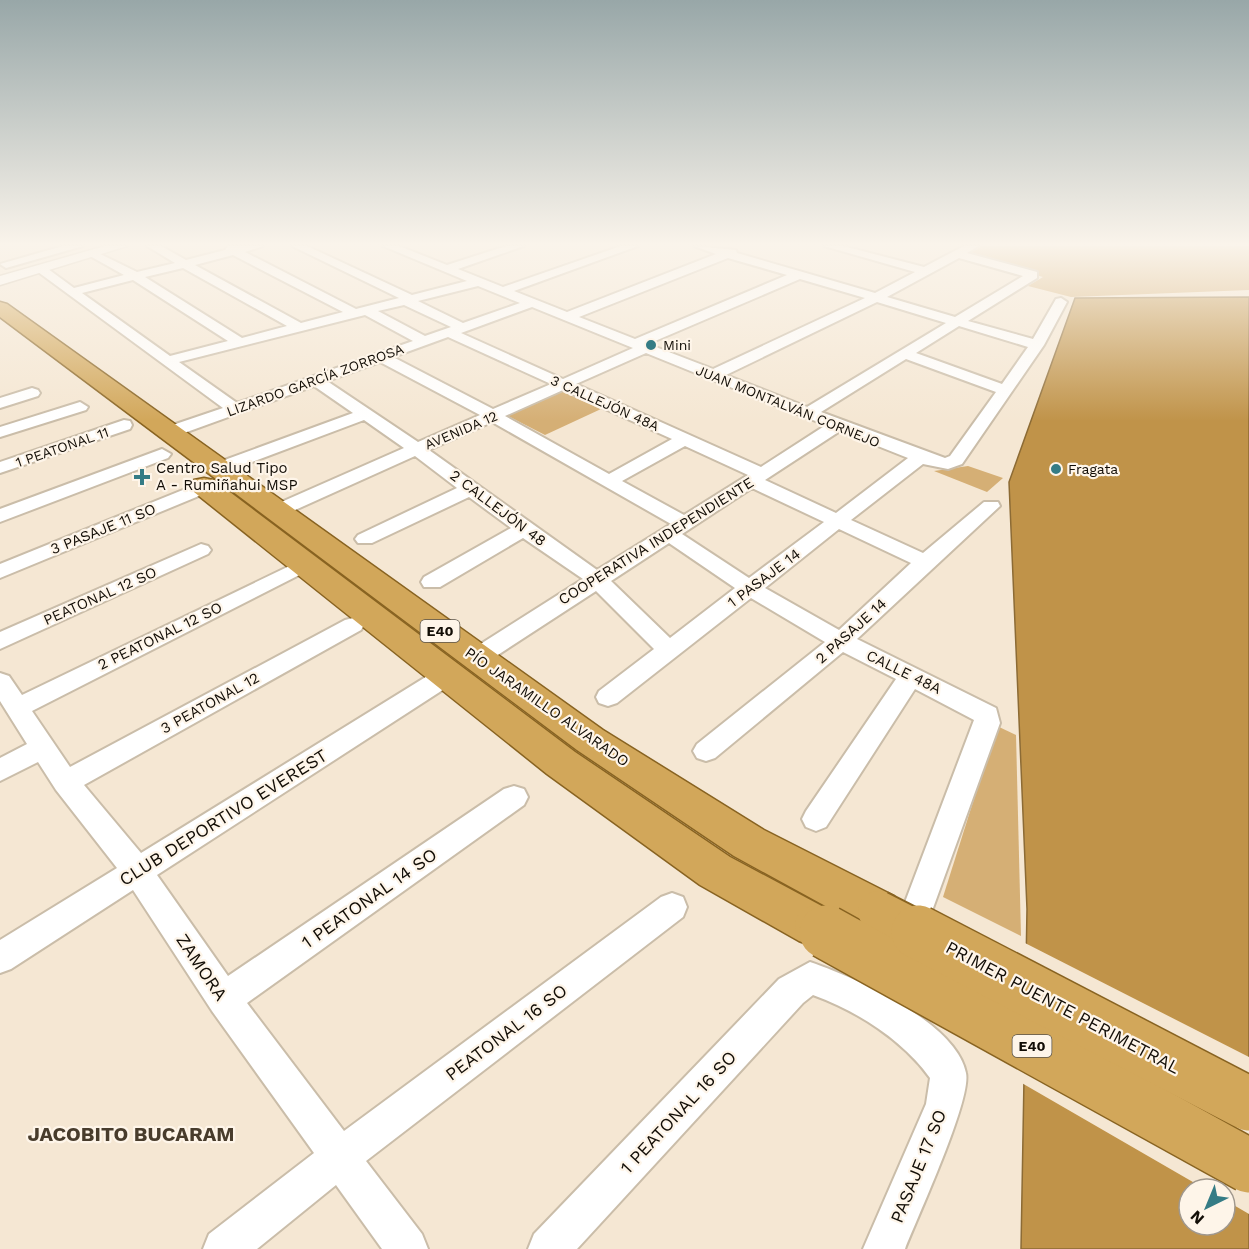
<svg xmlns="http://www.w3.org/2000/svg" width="1249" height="1249" font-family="'Work Sans',sans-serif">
<rect width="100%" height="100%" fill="#f5e7d3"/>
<g fill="#d5af75">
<polygon points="979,246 1249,246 1249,290 1071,297 1028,286 1043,277 966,255 981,247"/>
<polygon points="561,391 601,409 545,435 506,415"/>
<polygon points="968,466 1003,478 987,492 934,471"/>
<polygon points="997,726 1016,735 1021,936 943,897"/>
</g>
<path fill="#c09349" stroke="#8c6b35" stroke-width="1.5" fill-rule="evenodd" d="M1249,297V1249H1021L1027,909L1009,482L1075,298ZM1189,1189H1225V1225H1189Z"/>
<polygon fill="#f5e7d3" points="1023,942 1249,1057 1249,1214 1225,1200 1225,1189 1205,1189 1020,1082"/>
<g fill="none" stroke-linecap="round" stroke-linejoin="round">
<defs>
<g id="minor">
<polygon points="63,246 83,246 6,268 0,264"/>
<path d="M147,246H161L186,260L225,250L228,246H263L245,252L356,309L399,298L292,246H307L412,295L467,281L383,246H399L447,265L506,246H524L458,269L503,287L621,246H638L514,291L567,312L716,254L694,246L736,250L737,253L875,293L915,272L824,246H843L924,267L964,246H978L967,253L1037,272V278L968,321L1033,339L1056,299L1061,298L1067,302L1044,345L962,464L948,469L923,464L851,520L923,553L984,502H998L1000,506L857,639L996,708L1000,723L920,944L909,949L898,944L893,934L974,720L915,689L826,827L816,831L806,827L802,819L806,811L896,679L843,652L715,758L706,761L697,758L693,751L697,744L825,642L751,598L617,703L608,706L599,703L596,697L599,691L654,649L596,591L484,664L476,666L468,664L464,658L468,652L583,579L523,538L440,587H424L421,582L424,577L511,528L469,497L372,543H358L355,539L358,535L457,488L415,456L284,515H270L267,511L270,507L404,448L364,420L223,473H211L208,469L211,465L353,413L314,386L173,437H161L159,433L161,429L223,408L34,269L44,266L74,288L124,275L90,256L88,254L94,251L137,272L175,263ZM233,255L343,312L301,323L195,265ZM728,258L787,275L635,339L579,317ZM959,258L1023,276L955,317L887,297ZM183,268L287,326L242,338L145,277ZM800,279L865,298L713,369L648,344ZM133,280L228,341L170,356L82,293ZM478,286L520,303L463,323L418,301ZM877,302L946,323L807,407L726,375ZM404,305L451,327L425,336L378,311ZM532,307L633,348L563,379L461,333ZM365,315L413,341L237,403L179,362ZM959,326L1028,347L1002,384L916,353ZM448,337L551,384L493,409L393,357ZM646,353L802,416L826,425L761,467L576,384ZM906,359L996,392L950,456L945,458L821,412ZM380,362L480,415L418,442L327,381ZM563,390L672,439L609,474L505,416ZM492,422L671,524L597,570L429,450ZM840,431L908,458L836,513L765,480ZM685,446L748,475L684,515L622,481ZM752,488L824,522L749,578L682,534ZM839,529L911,563L839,630L765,588ZM669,543L735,588L670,638L611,581Z"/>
<polygon points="32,388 38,390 40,393 38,396 0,408 0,398"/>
<polygon points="80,402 88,407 86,410 0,437 0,427"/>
<polygon points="124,420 130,421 132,425 130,429 0,473 0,462"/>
<polygon points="162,449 171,454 168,458 0,522 0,509"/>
<polygon points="205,481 211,483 214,487 211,491 0,578 0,564"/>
<polygon points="201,544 208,546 211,550 208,554 0,649 0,632"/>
<polygon points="304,559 311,561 314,565 311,569 32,711 70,767 345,620 353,618 361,620 364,625 361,630 84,785 141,853 437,670 446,668 455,670 458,676 455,682 157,875 228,976 504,789 514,786 524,789 528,797 524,805 247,1003 344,1131 661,897 672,893 683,897 687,907 683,917 366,1161 422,1234 428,1249 382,1249 336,1185 257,1249 203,1249 209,1234 314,1153 212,1011 133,890 11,969 0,973 0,940 117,868 56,790 38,762 0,781 0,758 27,744 0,701 0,673 9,676 22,695"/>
<path d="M810,962C854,977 956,1022 966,1073C972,1099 917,1218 905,1249H863L926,1104L930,1078C903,1040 857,1011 813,995L803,1003L577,1249H528L534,1234L779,979Z"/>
</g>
<polygon id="tertiary" points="105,246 127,246 0,285 0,276"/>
<g id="trunk">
<polygon points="0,302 7,304 603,730 764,830 894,896 901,911 894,926 878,932 862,926 734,856 577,750 0,317"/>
<polygon points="204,478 214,480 575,752 730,857 831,911 838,926 831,941 815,947 799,941 700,885 547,774 194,492 191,486 194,480"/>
</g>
</defs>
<use href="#minor" stroke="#cabda9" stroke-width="4"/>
<use href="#tertiary" stroke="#cabda9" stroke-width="3"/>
<use href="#trunk" stroke="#886321" stroke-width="3"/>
<use href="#minor" fill="#fff" fill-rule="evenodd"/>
<use href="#tertiary" fill="#fff" fill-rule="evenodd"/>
<use href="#trunk" fill="#d2a75a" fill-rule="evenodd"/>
<defs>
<g id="trunk-bridge-far1">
<polyline points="878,911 921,933"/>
<polyline points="815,926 828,933"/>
</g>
<g id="trunk-bridge">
<polyline points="826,932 1249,1166"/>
<polyline points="918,932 1249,1104"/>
</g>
</defs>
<use href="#trunk-bridge-far1" stroke="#886321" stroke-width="44" stroke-linecap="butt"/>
<use href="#trunk-bridge" stroke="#886321" stroke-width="56" stroke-linecap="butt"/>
<use href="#trunk-bridge-far1" stroke="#d2a75a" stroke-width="40"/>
<use href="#trunk-bridge" stroke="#d2a75a" stroke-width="53"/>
</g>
<linearGradient id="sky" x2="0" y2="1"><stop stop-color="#98a7a8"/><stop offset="0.58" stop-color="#faf4eb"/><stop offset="1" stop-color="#faf4eb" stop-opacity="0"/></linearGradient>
<rect width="1249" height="421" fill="url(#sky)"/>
<g fill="#357c85" stroke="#fef5e9" stroke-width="2">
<circle cx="651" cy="345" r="6"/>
<circle cx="1056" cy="469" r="6"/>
<path d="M139 468h6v6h6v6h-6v6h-6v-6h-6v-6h6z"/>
</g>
<g text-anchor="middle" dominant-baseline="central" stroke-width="4.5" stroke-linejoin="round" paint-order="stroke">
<g font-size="14" fill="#120d06" stroke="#fef5e9" text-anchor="start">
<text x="663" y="345">Mini</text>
<text x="1068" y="469">Fragata</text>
</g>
<g font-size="14" fill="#120d06" stroke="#fef5e9">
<text transform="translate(315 380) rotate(-20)">LIZARDO GARCÍA ZORROSA</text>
<text transform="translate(605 403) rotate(24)">3 CALLEJÓN 48A</text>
<text transform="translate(788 406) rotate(22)">JUAN MONTALVÁN CORNEJO</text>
<text transform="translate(461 430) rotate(-23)">AVENIDA 12</text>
<text transform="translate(62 447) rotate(-19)">1 PEATONAL 11</text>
</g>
<g fill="#fef5e9" stroke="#59534a" stroke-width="1.5">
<rect x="420.5" y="620" width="39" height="22" rx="4.5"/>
<rect x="1012.5" y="1035" width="39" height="22" rx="4.5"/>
</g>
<g font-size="14" font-weight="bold" fill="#120d06">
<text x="440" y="631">E40</text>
<text x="1032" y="1046">E40</text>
</g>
<g font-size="15" fill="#120d06" stroke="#fef5e9" text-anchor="start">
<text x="156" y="468">Centro Salud Tipo<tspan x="156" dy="17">A - Rumiñahui MSP</tspan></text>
</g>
<g font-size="15" fill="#120d06" stroke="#fef5e9">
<text transform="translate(498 508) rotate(37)">2 CALLEJÓN 48</text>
<text transform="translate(103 529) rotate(-22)">3 PASAJE 11 SO</text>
<text transform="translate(656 541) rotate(-32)">COOPERATIVA INDEPENDIENTE</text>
<text transform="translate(764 578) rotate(-37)">1 PASAJE 14</text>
<text transform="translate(100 596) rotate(-24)">PEATONAL 12 SO</text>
<text transform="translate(851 631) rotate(-42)">2 PASAJE 14</text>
<text transform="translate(160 636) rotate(-26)">2 PEATONAL 12 SO</text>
<text transform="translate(904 672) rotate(26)">CALLE 48A</text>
<text transform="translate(210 703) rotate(-29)">3 PEATONAL 12</text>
<text transform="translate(547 707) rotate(35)">PÍO JARAMILLO ALVARADO</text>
</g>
<g font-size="18" fill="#120d06" stroke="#fef5e9">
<text transform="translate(223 817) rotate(-32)">CLUB DEPORTIVO EVEREST</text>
<text transform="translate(369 898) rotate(-35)">1 PEATONAL 14 SO</text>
<text transform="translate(202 967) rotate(56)">ZAMORA</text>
<text transform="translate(1063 1007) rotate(28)">PRIMER PUENTE PERIMETRAL</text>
<text transform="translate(506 1032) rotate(-37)">PEATONAL 16 SO</text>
<text transform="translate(678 1112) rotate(-47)">1 PEATONAL 16 SO</text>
<text transform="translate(918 1166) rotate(-68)">PASAJE 17 SO</text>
</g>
<g font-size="20" font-weight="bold" fill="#483c2c" stroke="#fef5e9">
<text x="131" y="1134">JACOBITO BUCARAM</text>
</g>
</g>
<g transform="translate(1207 1207) rotate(223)"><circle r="28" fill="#fef5e9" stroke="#a0988e" stroke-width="1.5"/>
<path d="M0-4.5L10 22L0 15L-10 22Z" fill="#357c85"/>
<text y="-9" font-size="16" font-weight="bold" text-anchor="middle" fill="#120d06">N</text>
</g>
</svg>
